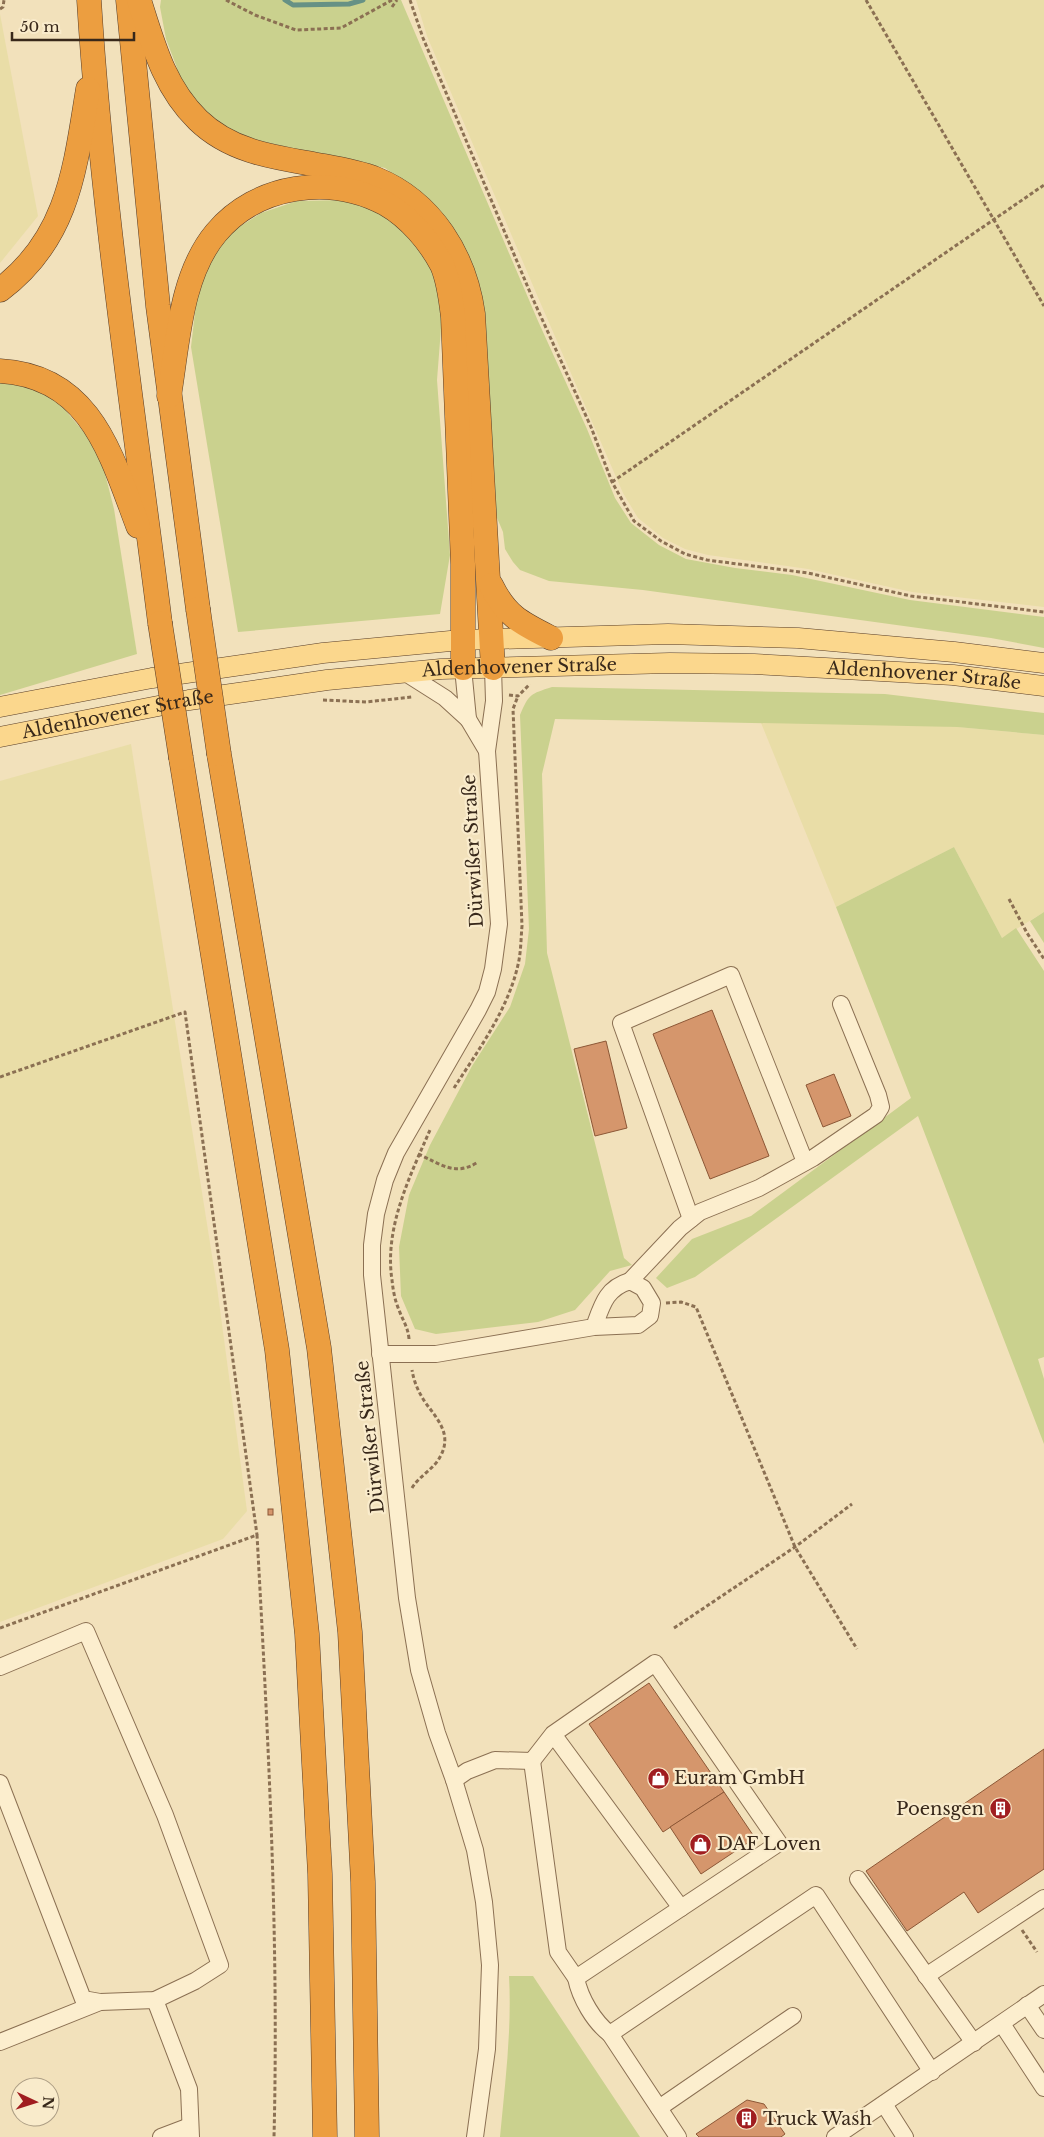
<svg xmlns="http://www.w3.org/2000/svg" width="1044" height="2137" font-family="'Libre Baskerville',serif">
<rect width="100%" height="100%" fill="#f2e1bb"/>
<g fill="#e9dda7">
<polygon points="416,0 1044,0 1044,607 912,592 808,569 708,555 685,549 663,538 638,518 623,493 537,295 427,36"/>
<polygon points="0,14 38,216 0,263"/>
<polygon points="757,713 957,727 1044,735 1044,912 1002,938 954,847 836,907"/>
<polygon points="131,744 217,1287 247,1511 223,1539 0,1622 0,781"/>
</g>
<g fill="#cad18e">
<polygon points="161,0 401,0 538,321 587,429 615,498 631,523 659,545 686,559 735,568 792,575 910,600 1044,617 1044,648 991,638 643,590 549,581 520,570 513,562 505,549 503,532 495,513 419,193 385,168 259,141 229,129 198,109 180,88 177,68 166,39 160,7"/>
<polygon points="345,200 379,210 398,222 415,243 444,290 437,380 450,555 440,614 238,632 191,347 199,278 231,232 261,213 297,201"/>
<polygon points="0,382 22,382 55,398 99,450 114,509 137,654 0,695"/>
<path d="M552,687L885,694L1044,713V735L957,727L555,719L542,774L547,953L624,1258L632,1265L610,1271L575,1310L538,1322L436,1334L415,1329L401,1296L399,1247L409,1195L430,1145L472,1066L510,1007L525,964L529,929L520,715C529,694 530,694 552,687Z"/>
<polygon points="954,847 1002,938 1016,928 1044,971 1044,1357 1038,1359 1044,1379 1044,1444 918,1116 695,1277 667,1288 656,1278 692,1239 751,1216 911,1098 836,907"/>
<polygon points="1044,912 1044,943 1030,921"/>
<path d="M509,1976H533L640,2137H500C505,2083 512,2030 509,1976Z"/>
</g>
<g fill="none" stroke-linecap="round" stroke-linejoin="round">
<polyline stroke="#669185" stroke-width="5" points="285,0 293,5 349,4 363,0"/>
</g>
<g fill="#d5966c" stroke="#8c5736">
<polygon points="712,1010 769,1156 710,1179 653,1034"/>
<polygon points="606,1041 627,1128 595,1136 574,1049"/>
<polygon points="834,1074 851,1116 823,1127 806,1085"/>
<rect x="268" y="1509" width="5" height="6"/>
<polygon points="649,1683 724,1792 663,1832 589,1724"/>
<polygon points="1044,1749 1044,1869 978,1913 964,1892 907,1931 866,1871"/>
<polygon points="724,1792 755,1838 701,1874 670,1827"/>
<polygon points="747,2100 764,2104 785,2134 781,2137 699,2137 696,2134"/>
</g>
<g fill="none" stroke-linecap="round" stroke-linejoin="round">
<defs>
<g id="minor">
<polyline points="463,668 468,719 487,751"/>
<polyline points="404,672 445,698 468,719"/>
<polyline points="691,1219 621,1023 731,975 805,1162"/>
<polyline points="630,1281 680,1228 700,1212 759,1188 813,1158 876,1115 881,1107 878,1095 841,1004"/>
<path d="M380,1354H436L594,1327L638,1325L650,1316L652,1303L643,1288L630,1281C606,1288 602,1305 594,1327"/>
<polyline points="0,1667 86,1631 165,1815 220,1965 195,1981 155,2000 100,2002 0,2042"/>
<polyline points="532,1761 558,1952 576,1978 681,1908"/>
<polyline points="454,1780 467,1771 495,1760 532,1761 553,1734 655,1663 779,1843 681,1908 553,1734"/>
<polyline points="0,1783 83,1999 100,2002"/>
<polyline points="858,1879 974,2043"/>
<polyline points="926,1976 1044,1898"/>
<path d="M576,1978C580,1998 594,2022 610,2034"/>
<polyline points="155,2000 189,2089 191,2137"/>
<polyline points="1027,2005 1044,2030"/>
<polyline points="1002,2024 1044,2088"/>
<polyline points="884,2104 905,2137"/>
<polyline points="659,2108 793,2016"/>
<polyline points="161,2137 190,2126"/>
<polyline points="475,2137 487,2049 490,1965 484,1902 475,1850 454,1780 437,1733 419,1670 407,1598 372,1275 372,1245 376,1214 385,1180 396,1153 478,1010 487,992 493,969 499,924 487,751 494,701 493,668"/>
<polyline points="678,2137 610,2034 816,1895 932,2072"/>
<polyline points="835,2137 1044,1994"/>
</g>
<g id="major">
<polyline points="0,707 152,678 323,653 461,640 668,634 798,638 954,652 1044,663"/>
<path id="s1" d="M0,737L189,700L327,680L441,669L670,663L754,664L953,675L1044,686"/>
</g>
<g id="highway">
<path d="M89,0C102,209 134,416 160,623"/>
<polyline points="128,0 158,306 198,609"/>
<path d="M139,0C153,44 164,87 198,120C230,151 272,157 313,164C334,168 356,171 376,179C432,202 465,256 473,314L493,668"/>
<path d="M0,290C69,238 75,168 88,89"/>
<path d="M0,371C91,376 111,455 138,526"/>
<path d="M169,396C178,343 180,276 216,233C257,184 330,174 386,204C409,217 430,242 442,265C449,281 451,300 453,317L463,564V668"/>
<path d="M491,585C506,616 521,623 551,638"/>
<polyline points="219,754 319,1348 350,1632 363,1882 367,2137"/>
<polyline points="181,758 277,1350 307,1634 320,1874 325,2137"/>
</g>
</defs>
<use href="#minor" stroke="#8b7053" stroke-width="18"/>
<use href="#major" stroke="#583d28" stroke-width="21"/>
<use href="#highway" stroke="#583d28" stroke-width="25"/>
<g stroke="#8b7053" stroke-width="3" stroke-dasharray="4 2.5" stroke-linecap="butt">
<polyline points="226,0 255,15 296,30 341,28 392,0"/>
<polyline points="410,0 423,38 532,297 591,427 612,482 634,521 661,541 685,554 707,560 808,573 911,596 1044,612"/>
<polyline points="866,0 1044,306"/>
<polyline points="392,7 397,0"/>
<polyline points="0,9 3,7 4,0"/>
<polyline points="612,482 1044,185"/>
<polyline points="509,695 518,696 530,684"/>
<polyline points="323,700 366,702 412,697"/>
<polyline points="1009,899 1027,933 1044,959"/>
<polyline points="0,1077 185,1012 257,1535"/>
<path d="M454,1088C479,1049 510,1007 519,960C521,949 521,937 522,926L513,709L518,696"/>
<path d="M418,1154C441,1164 455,1177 478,1162"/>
<polyline points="666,1303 681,1302 696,1307 795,1547 857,1649"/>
<path d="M409,1339C408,1327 403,1321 399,1310C395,1301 393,1290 392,1280C384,1228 410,1176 430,1130"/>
<path d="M412,1488C419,1476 434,1469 440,1457C453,1434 437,1419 425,1402C418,1391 414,1382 412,1370"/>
<path d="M0,1628L257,1535C268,1735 279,1936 274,2137"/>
<polyline points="674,1628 795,1547 852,1504"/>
<polyline points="1022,1930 1037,1952"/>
</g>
<use href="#minor" stroke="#fceece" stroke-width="16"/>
<use href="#major" stroke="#fbd78d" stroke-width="20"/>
<use href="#highway" stroke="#ec9e40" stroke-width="24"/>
<defs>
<g id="highway-bridge">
<polyline points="198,609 219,754"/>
<polyline points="160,623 181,758"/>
</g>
</defs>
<use href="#highway-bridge" stroke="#583d28" stroke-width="25" stroke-linecap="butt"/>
<use href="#highway-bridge" stroke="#ec9e40" stroke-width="24"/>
</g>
<defs>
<symbol id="shop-disc" viewBox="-11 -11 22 22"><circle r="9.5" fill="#a01d20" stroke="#f9ebcb"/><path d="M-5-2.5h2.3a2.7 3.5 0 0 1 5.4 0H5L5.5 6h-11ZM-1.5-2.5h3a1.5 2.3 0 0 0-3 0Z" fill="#fff"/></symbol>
<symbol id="building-disc" viewBox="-11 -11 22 22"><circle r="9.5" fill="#a01d20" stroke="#f9ebcb"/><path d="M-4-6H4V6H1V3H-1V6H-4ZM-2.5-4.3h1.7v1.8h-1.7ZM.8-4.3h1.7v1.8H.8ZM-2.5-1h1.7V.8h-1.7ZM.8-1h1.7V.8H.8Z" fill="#fff"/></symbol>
</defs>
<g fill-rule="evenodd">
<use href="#shop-disc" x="646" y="1766" width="25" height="25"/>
<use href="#building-disc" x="988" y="1796" width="25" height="25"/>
<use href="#shop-disc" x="688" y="1832" width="25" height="25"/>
<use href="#building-disc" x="734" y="2106" width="25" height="25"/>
</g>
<g text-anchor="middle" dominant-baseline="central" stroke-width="4.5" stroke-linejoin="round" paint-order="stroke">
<g font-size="18" fill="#38281a" stroke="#f9ebcb">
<text stroke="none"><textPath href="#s1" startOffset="525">Aldenhovener Straße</textPath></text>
<text stroke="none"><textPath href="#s1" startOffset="930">Aldenhovener Straße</textPath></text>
<text stroke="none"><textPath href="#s1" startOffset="120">Aldenhovener Straße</textPath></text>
<text transform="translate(473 851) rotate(-93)">Dürwißer Straße</text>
<text transform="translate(370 1437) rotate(-96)">Dürwißer Straße</text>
</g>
<g font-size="18" fill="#38281a" stroke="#f9ebcb" text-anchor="start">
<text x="674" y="1778">Euram GmbH</text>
<text x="984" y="1809" text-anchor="end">Poensgen</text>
<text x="717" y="1844">DAF Loven</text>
<text x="763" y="2119">Truck Wash</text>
</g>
</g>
<g transform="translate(35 2102) rotate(94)"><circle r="24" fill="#f9ebcb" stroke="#ac9d84"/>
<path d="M0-4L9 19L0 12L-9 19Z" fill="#a01d20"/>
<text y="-8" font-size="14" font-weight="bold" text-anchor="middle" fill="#38281a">N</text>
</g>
<path d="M12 32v8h122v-8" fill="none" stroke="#38281a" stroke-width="2.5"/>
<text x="20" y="32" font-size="15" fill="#38281a" stroke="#f9ebcb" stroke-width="4" paint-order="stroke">50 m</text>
</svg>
